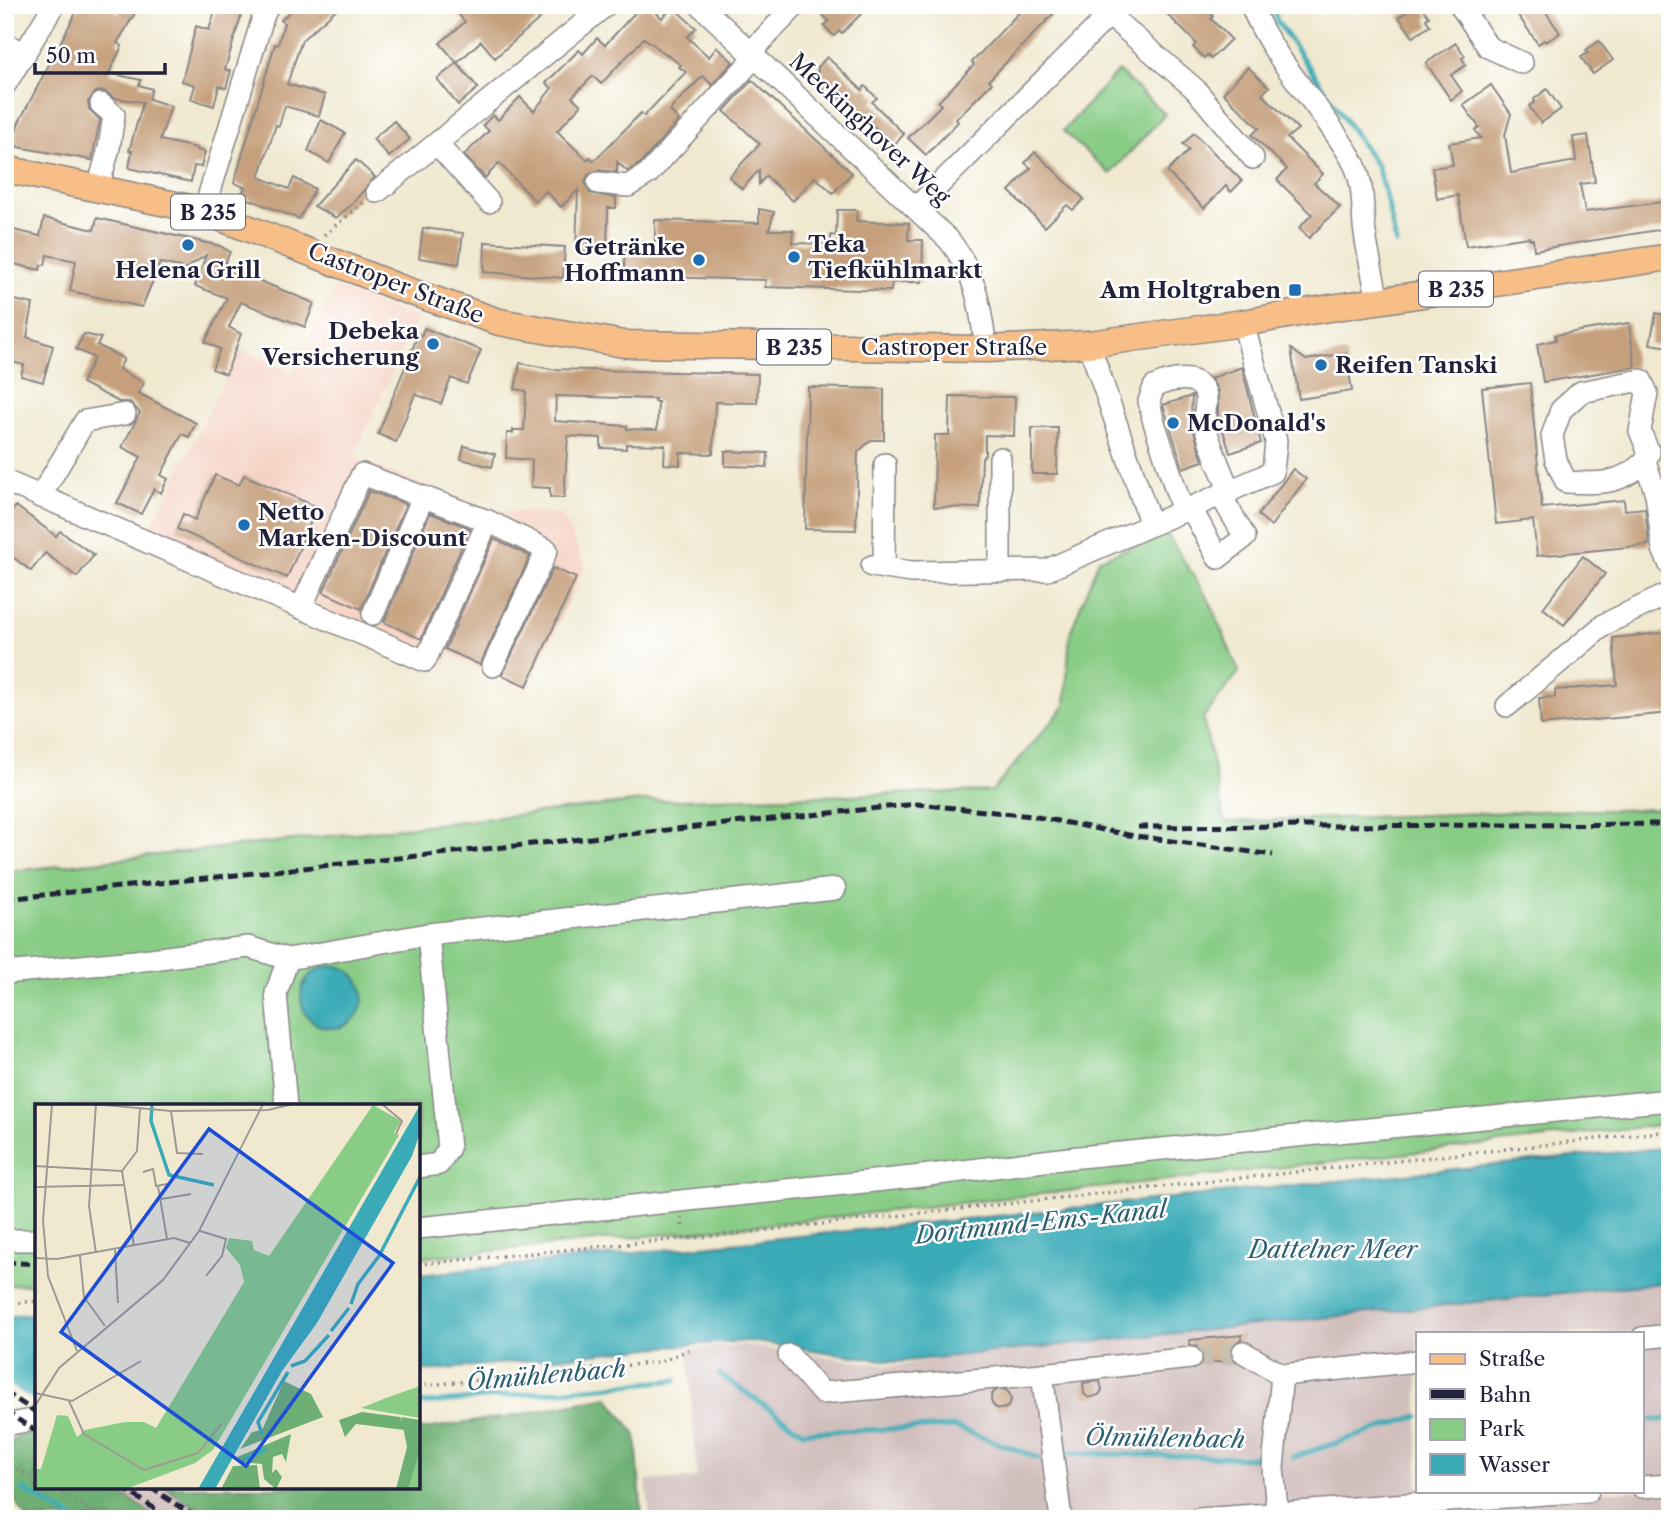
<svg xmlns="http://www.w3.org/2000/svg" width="1675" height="1524" font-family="'Libre Caslon Text',serif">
<rect width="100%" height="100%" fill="#fff"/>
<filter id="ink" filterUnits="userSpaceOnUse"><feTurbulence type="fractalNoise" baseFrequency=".0143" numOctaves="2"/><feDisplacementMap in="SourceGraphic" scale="14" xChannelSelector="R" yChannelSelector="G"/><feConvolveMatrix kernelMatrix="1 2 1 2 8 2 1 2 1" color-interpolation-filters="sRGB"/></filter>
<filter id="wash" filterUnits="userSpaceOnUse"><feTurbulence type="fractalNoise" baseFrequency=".00686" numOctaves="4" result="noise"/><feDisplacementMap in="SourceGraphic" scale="28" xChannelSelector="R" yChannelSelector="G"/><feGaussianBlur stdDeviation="1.57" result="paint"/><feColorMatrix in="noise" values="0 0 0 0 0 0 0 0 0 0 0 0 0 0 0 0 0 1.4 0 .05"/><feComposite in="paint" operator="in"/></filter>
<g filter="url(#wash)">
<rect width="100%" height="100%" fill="#f0e9d0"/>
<polygon fill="#f5d2c2" points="335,287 416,318 354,457 486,510 562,514 585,565 528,690 450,656 446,665 293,595 147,535 240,349 294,372"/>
<g fill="#d1bfbd" fill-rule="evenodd">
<path d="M1670,1282V1519H650L646,1481L697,1478L688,1349L745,1345L893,1366L976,1354ZM1418,1333H1642V1491H1418Z"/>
<polygon points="111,1487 165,1487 213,1519 158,1519"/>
</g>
<g fill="#89cc86" stroke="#567760" stroke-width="2">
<polygon points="1118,71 1165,114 1110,174 1063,131"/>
<polygon points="1167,534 1210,602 1239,672 1203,718 1225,822 1545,811 1670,809 1670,1124 781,1223 418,1258 418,1106 37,1106 37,1284 5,1285 5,872 643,801 992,791 1065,706 1070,633 1099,559"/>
</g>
<g fill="#6eb073" stroke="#486957" stroke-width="2">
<polygon points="608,1397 636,1435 642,1519 213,1519 165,1487 418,1487 418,1430 518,1415"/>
<path d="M27,1432L37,1439V1487H111L158,1519H27C4,1483 0,1482 13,1440Z"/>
</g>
<g fill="#3bacb7" stroke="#2e6779" stroke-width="2">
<circle cx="332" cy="997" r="31"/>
<polygon points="1670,1147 1670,1282 897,1362 748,1341 661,1347 418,1372 418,1275"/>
<polygon points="37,1313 37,1412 5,1415 5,1317"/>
</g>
<polygon fill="#f0e9d0" points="5,1382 37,1403 37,1415 5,1418"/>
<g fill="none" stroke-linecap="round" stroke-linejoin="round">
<g stroke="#3bacb7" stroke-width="5">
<polyline points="1272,5 1277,21 1377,166 1388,204 1396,244"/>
<polyline points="719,1374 803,1432 954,1427 1039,1458"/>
<polyline points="418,1404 676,1380"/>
<polyline points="1642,1419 1661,1420 1670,1417"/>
<polyline points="1069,1453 1261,1458"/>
<polyline points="1293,1457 1418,1416"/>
<polyline points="22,1489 74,1519"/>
</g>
</g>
<g id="blocks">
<g fill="#c6a07d" fill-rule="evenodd">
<polygon points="80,5 104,5 119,14 125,5 140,5 117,43 122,46 109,73 141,80 139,85 152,89 149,99 171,106 160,140 197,148 197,150 205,152 201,167 194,166 191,182 129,168 132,151 129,151 143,102 114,98 104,91 96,92 88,102 89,109 100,120 92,160 18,147 14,141 18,124"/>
<polygon points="217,5 240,5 238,13 242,13 225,69 231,71 226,88 219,86 214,106 191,99 195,85 182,81 196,26 209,30"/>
<polygon points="297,5 341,5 302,40 287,84 325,95 319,116 285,106 279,126 276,125 259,177 289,189 294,178 315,189 299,219 241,196 245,187 234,183 275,44 278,45 284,23 281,20"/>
<polygon points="463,5 555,5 495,58 481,41 457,63 440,43 465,22 456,11"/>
<path d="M642,5H648L662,18L673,7L696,28L687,37L709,57L717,47L733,62L712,85L703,76L674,105L670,111L679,120L641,163L627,171L617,162V172L599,170L588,175L585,182L590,193L616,198V208H608L607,252L576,251L578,190L561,207L546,191L535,201L499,163L485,178L464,155L489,131L483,125L493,115L498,120L520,97L534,111L552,88L546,83L579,50L583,54L597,38L605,45ZM644,38L681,65L679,67L686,72L644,116L641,113L594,161L590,157L587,160L557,131L581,105L572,97L593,76L601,84Z"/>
<polygon points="831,5 870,5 842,33 839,31 834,36 824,26 829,21 822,14"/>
<polygon points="1026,5 1062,5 989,80 992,83 956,119 958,122 926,155 908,138 941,105 938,102 974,65 972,62"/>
<polygon points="1172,5 1203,5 1213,16 1211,19 1231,39 1211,59 1207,55 1204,58 1193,47 1196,44 1192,39 1165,12"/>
<polygon points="1417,5 1420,5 1429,17 1426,19 1430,26 1413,37 1399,17"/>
<polygon points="1511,5 1541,5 1560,33 1546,42 1544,40 1538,44"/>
<polygon points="1599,41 1613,60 1593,74 1581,57 1588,53 1586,50"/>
<polygon points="1456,43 1465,56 1462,58 1466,65 1451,75 1462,91 1451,100 1426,63"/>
<polygon points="827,57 862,90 865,86 877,98 872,102 904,134 894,145 840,95 835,100 813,80 818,75 818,67"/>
<polygon points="457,63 478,88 458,105 437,79"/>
<polygon points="1248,67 1269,87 1262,94 1298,129 1287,138 1323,174 1314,183 1340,207 1309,238 1299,228 1312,214 1277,180 1287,169 1252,135 1259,128 1223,93"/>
<polygon points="752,80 852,173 833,193 815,177 793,201 766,176 759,184 759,170 742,189 729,177 760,144 724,111"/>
<polygon points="1491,85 1511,114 1505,135 1511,173 1576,161 1573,137 1588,135 1595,182 1580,184 1585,212 1670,201 1670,228 1534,250 1533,239 1530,239 1529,237 1466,246 1458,195 1437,199 1432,168 1453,165 1449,143 1481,138 1475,130 1479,127 1463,105"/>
<polygon points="1547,89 1561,109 1541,123 1529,106 1535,102 1534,99"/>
<polygon points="321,120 345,133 329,163 308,151"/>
<polygon points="394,121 410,139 389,157 373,139"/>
<polygon points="1194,133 1242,181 1231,192 1226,186 1204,208 1167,172 1189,150 1183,144"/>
<polygon points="1035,152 1084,199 1073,210 1067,205 1045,227 1009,191 1031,168 1025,163"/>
<polygon points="356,160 375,177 352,204 336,218 314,206"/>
<polygon points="759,209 774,212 769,230 793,230 792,243 831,244 831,235 836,236 837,210 857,210 856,221 909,223 908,240 923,240 922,282 892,282 891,291 765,287 766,280 624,276 625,241 655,243 655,220 759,223"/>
<polygon points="44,218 94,230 97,218 220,246 230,252 224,266 314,303 305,327 241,302 229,327 241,334 226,374 212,369 220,349 205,342 227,298 195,286 206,255 182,271 180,267 160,263 142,307 70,291 76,261 47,255 45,265 41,265 40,270 5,262 5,228 40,236"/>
<polygon points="423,228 463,233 459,264 419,258"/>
<polygon points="485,242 565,247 563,278 484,272"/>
<polygon points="5,298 33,304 27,337 53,346 43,382 21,376 24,365 5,360"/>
<polygon points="1656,313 1670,316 1670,347 1650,344"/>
<polygon points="1629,323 1635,367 1543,382 1537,344 1556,340 1555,335"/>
<polygon points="424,328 481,350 467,384 451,378 441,404 415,394 396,442 378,434 418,335 421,336"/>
<polygon points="84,334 101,338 97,345 124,359 119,369 144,383 138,393 196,423 189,437 182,434 161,475 168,479 161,493 154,489 141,514 117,503 141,457 122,447 140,413 130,402 119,402 82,383 94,358 76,349"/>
<polygon points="1291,349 1306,360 1346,353 1352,391 1299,399"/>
<path d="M520,363L551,369L758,374L757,403L715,402L713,454L680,453V465L664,464L665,445L626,444V449L601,448V438L568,436L564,498L550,497V488L531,487L532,460L506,458L507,433H513V430H524L526,391L515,389ZM556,396L655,399L654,402H658L657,430L627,429V426L555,421Z"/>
<polygon points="1242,367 1261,443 1230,453 1218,415 1218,392 1211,378"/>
<polygon points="1530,383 1542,508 1624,500 1625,510 1645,508 1649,545 1537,556 1533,520 1496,524 1482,388"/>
<polygon points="808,387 884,389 884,440 871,440 858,452 856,530 805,529"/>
<polygon points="950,396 1015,397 1014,436 985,435 985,454 982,458 980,508 934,507 935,435 949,435"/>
<polygon points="1192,396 1191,414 1189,415 1203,461 1183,468 1163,405"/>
<polygon points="1032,428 1058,428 1057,474 1032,474"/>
<polygon points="464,446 495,454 492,467 461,459"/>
<polygon points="725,451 768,453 767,467 725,466"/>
<polygon points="1293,469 1306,479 1271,526 1258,515"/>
<polygon points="215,475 239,485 244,475 317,507 287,578 177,529 183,514 195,520"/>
<polygon points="369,491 406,504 361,609 323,592"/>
<polygon points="16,506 56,536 60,531 94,555 77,577 45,553 31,571 5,551 5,520"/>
<polygon points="430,513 470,528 421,639 384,622"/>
<polygon points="494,539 530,556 480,665 445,649"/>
<polygon points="1583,556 1605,574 1564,625 1543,608"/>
<polygon points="553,568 576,578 527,686 502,675"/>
<polygon points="1670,632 1670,713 1541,725 1539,698 1555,697 1555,690 1617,685 1613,638"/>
<polygon points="1242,1335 1242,1339 1231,1346 1230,1353 1233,1361 1203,1363 1202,1351 1197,1346 1190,1345 1190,1340"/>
<polygon points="1100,1381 1102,1390 1099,1395 1089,1398 1084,1394 1083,1383"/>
<circle cx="1001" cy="1399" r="10"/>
</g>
</g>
</g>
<g filter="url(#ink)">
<use href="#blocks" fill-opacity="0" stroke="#898686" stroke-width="2"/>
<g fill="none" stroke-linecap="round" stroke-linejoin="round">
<polyline stroke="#c7c1b2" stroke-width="21" stroke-dasharray="21 10" stroke-linecap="butt" points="1191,1358 1243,1352"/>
<defs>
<g id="minor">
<path d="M700,5L949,240C977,276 980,305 986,349"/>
<path d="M1251,5C1274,63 1321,105 1351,158C1364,180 1362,202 1364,226C1367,251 1373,276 1378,300"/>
<polyline points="1460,5 1488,47 1522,63"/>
<polyline points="1109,15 1195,89 1253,158"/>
<polyline points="5,44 25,54"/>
<polyline points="751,52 796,5"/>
<polyline points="5,85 54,5"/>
<polyline points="437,144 489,202"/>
<polyline points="598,183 628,186 649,173 755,57"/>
<polyline points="98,188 109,148 114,115 101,104"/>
<polyline points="377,192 606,5"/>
<polyline points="916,208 1119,5"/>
<polyline points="204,211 264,14 269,5"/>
<path d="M1645,461C1621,485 1597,484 1566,482L1556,460L1552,436L1561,410L1581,392L1641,380L1647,393L1640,431L1649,453L1645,461L1656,494L1663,549L1670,565"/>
<polyline points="5,481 425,661 488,521 362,474 301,608"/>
<polyline points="40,497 85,421 125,414"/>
<polyline points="1191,508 1218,558 1245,537 1221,496"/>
<path d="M1183,512L1153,419L1149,401L1154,387C1170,379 1201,372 1206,396C1207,405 1203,415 1205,424C1209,445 1222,472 1230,492"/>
<polyline points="488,521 547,550 493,666"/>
<polyline points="1151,525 1273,472 1276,441 1243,323"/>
<polyline points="872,566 911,572 1047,570 1151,525 1089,344"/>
<polyline points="884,568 885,464"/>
<polyline points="1000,571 1000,458"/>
<polyline points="373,614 423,497"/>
<polyline points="1507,706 1605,624 1670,593"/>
<polyline points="5,973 135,961 248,947 288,959"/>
<polyline points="286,1106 276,993 288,959 428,934 835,889"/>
<polyline points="418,1167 439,1164 449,1148 428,934"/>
<polyline points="418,1228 913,1177 1069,1158 1670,1100"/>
<polyline points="5,1240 37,1240"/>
<polyline points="1642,1338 1670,1335"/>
<polyline points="1243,1352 1282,1375 1418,1361"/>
<polyline points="789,1355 822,1393 1042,1374 1191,1358"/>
<polyline points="1042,1374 1061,1519"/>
<polyline points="5,1425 37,1419"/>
<polyline points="1642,1487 1670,1485"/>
<polyline points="1199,1519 1588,1491"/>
<polyline points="1278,1519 1273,1468 1282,1375"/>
</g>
<polyline id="major" points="5,169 204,211 400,288 499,322 624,344 986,349 1089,344 1243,323 1304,312 1670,257"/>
</defs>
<use href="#minor" stroke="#898686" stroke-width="24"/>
<use href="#major" stroke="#898686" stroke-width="29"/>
<g stroke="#898686" stroke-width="3.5" stroke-dasharray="2 5" stroke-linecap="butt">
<polyline points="324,235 364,202"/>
<polyline points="681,1217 683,1229"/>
<polyline points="418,1264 731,1234 1670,1131"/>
<polyline points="5,1304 37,1301"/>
<polyline points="418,1386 661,1362 690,1349"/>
<polyline points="5,1462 37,1480"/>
<polyline points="50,1487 107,1519"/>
<polyline points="5,1514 10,1519"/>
</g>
<use href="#minor" stroke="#fff" stroke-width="21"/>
<use href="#major" stroke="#f7be88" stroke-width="26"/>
<g stroke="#22223b" stroke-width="5" stroke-dasharray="10 5" stroke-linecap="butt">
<polyline points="1138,827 1670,824"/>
<polyline points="5,899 917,804 1032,816 1129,835 1273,855"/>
<polyline points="5,1262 37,1264"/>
<polyline points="5,1392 37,1413"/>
<polyline points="5,1411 37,1432"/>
<polyline points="122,1487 170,1519"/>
<polyline points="150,1487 198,1519"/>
</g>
</g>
</g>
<g fill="#1f6fb2" stroke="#fff" stroke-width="2.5">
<circle cx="188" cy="245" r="7"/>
<circle cx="794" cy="257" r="7"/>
<circle cx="699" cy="260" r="7"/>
<rect x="1288" y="283" width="14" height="14" rx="3.5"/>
<circle cx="433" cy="344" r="7"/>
<circle cx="1321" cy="365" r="7"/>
<circle cx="1173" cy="423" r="7"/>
<circle cx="244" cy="525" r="7"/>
</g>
<g text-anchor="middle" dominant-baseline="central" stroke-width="5" stroke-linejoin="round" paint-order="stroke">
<g fill="#fff" stroke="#646476" stroke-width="2">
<rect x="171" y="194.5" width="74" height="35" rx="5"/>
<rect x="1419" y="271.5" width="74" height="35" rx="5"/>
<rect x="757" y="329.5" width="74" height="35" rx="5"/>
</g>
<g font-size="21" font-weight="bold" fill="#22223b">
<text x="208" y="212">B 235</text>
<text x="1456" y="289">B 235</text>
<text x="794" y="347">B 235</text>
</g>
<g font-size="23" fill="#22223b" stroke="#fff">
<text transform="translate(870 129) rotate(43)">Meckinghover Weg</text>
<text transform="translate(396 283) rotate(21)">Castroper Straße</text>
<text x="954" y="347">Castroper Straße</text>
</g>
<g font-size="23" font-weight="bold" fill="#22223b" stroke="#fff" text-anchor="start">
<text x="808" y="244">Teka<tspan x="808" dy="26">Tiefkühlmarkt</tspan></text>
<text x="685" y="247" text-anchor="end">Getränke<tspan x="685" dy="26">Hoffmann</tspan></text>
<text x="188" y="270" text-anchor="middle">Helena Grill</text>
<text x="1281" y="290" text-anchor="end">Am Holtgraben</text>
<text x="419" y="331" text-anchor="end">Debeka<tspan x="419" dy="26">Versicherung</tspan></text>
<text x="1335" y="365">Reifen Tanski</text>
<text x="1187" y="423">McDonald's</text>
<text x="258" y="512">Netto<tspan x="258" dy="26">Marken-Discount</tspan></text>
</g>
<g font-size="24" font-style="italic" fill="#2d6073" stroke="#fff">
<text transform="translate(1041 1222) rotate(-6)">Dortmund-Ems-Kanal</text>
<text x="1333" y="1249">Dattelner Meer</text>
<text transform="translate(546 1375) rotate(-5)">Ölmühlenbach</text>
<text transform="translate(1165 1438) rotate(1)">Ölmühlenbach</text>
</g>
</g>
<g transform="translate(35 1104)">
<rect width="385" height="385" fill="#f0e9d0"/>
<path d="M338,1L366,17L359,29L364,31L178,346L160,359L91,385H0V365H6L22,311L33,312L42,333L50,326L90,318H109L121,324L209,178L205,161L191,144L194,134L217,137L219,146L234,152ZM385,282V314L326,304L351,294ZM385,346V385H375L371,383Z" fill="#89cc86"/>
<path d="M249,277L276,290L288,313L205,345L217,328L227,326ZM327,308L365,313L370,326L321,320L310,333L304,316ZM366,313L385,316V346L373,385H361L372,343ZM256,330L251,358L247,350L238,353L237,369L241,365L247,373L241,385L229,375L227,360L205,358L202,353ZM222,361L225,385H186L198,362Z" fill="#6eb073"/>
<path d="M385,1V29L377,52L282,219L247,267L180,385H163Z" fill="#3bacb7"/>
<path fill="none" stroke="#3bacb7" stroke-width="3.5" d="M117,0L116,17L134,71L179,81M316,200L323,180L344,152L385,73M296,227L314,204M256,262L270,257L294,231M227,330L223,318L253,268M208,356L232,345"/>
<path fill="none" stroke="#9e9994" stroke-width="2" d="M17,0L8,117L13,172L42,247M58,0L136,7L233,6L258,0M347,0L367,17L361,30M136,7L142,49L168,50M0,62L87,67M87,67L99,142M87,67L102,47L105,4M108,68L118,65L121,82L132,80M123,82L132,135M0,83L88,81M126,95L156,90M165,127L191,135L187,152L171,172M80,146L83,199M61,149L54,102L61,0M45,152L49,193L70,222M0,154L22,155L139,134L155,139M0,289L37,297L106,257M34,297L49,330L109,366L163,349L187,319M0,302L24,264L128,176L164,127L228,0"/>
<path fill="#1d4ed8" fill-opacity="0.15" stroke="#1d4ed8" stroke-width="3.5" d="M174,25L358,159L211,362L26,228Z"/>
<rect width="385" height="385" fill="none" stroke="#22223b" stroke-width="3.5"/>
</g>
<rect width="1675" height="1524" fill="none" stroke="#fff" stroke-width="28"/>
<rect x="1416" y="1332" width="228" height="161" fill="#ffffff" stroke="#a7a7b1" stroke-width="2"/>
<rect x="1430" y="1354" width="35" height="10" fill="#f7be88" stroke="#a7a7b1" stroke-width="2"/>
<text x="1479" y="1366" font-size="21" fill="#22223b">Straße</text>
<rect x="1430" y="1389" width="35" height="10" fill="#22223b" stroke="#a7a7b1" stroke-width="2"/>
<text x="1479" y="1402" font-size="21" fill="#22223b">Bahn</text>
<rect x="1430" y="1419" width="35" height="21" fill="#89cc86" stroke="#a7a7b1" stroke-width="2"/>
<text x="1479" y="1436" font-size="21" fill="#22223b">Park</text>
<rect x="1430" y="1454" width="35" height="21" fill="#3bacb7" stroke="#a7a7b1" stroke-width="2"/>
<text x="1479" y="1472" font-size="21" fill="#22223b">Wasser</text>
<path d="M35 63v10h130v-10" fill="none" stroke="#22223b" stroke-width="3.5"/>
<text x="46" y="63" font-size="21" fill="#22223b" stroke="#ffffff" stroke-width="5" paint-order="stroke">50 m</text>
</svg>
